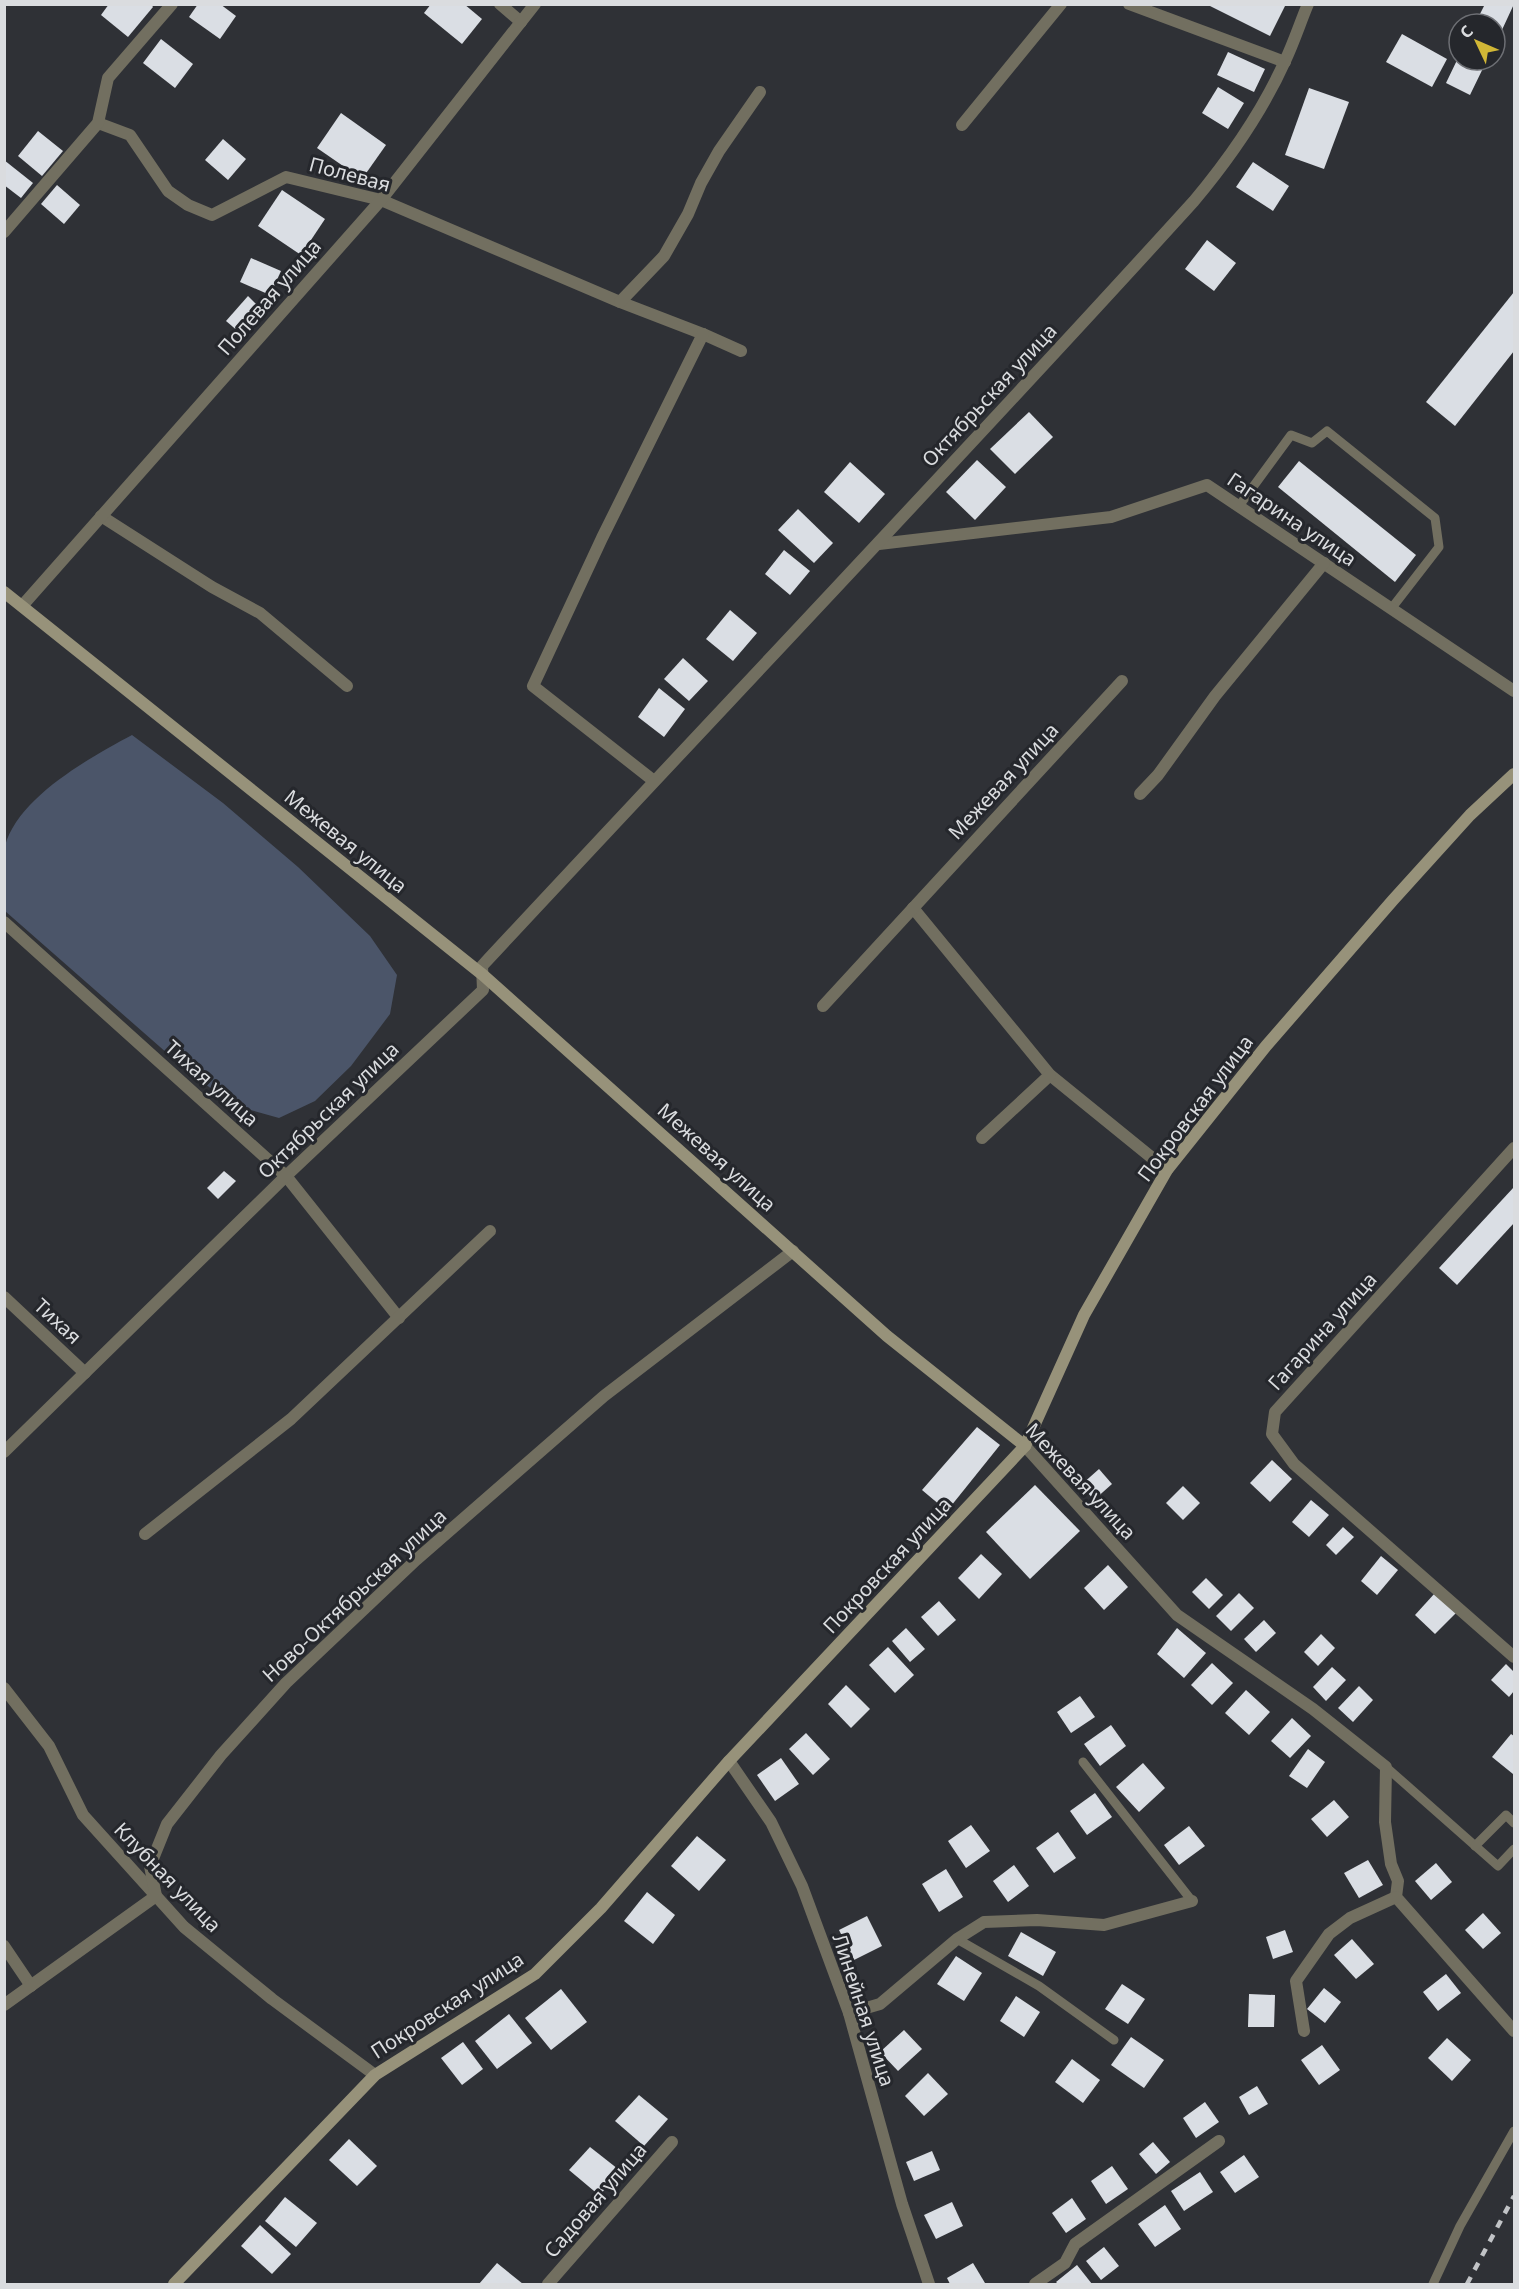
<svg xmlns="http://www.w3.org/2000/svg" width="1519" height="2289" font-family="'Noto Sans',sans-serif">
<rect width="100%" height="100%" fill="#2f3136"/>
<path fill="#4b5569" d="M132,735L223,803L298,867L370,936L397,975L390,1014L351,1066L315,1101L279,1118L233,1105L184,1068L5,911C4,892 1,864 5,846C18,797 91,757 132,735Z"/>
<g fill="#dadee4">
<polygon points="109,4 151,4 153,7 128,37 101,15"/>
<polygon points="198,4 220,4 236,16 220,39 189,17"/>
<polygon points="431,4 464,4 482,19 462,44 424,13"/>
<polygon points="1206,4 1286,4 1270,36"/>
<polygon points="1485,4 1514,4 1495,45 1495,24 1475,24"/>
<polygon points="1402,34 1447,59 1432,87 1386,62"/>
<polygon points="161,39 193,64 175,88 143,63"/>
<polygon points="1228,52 1265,69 1254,92 1217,75"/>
<polygon points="1459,56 1459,60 1487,60 1470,95 1446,83"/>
<polygon points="1218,87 1244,103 1228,129 1202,113"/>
<polygon points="1309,88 1349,102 1324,169 1285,155"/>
<polygon points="341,113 386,145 362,179 317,148"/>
<polygon points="38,131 63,151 42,176 18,156"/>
<polygon points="223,139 246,159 228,180 205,160"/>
<polygon points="4,160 33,183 21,198 4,185"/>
<polygon points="1253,162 1289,186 1273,211 1236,187"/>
<polygon points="57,185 80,205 64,224 41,204"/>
<polygon points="282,190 325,219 301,255 258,226"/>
<polygon points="1207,240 1236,263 1214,291 1185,269"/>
<polygon points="251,258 281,271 270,295 240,282"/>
<polygon points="1514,292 1514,351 1455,426 1426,402"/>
<polygon points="248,296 260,308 239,332 226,321"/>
<polygon points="1029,412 1053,437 1015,474 990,449"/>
<polygon points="977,460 1006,487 975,520 946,492"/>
<polygon points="1299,461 1416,555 1395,582 1278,487"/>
<polygon points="850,462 885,494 859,523 824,492"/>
<polygon points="798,509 833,543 814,563 778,530"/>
<polygon points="784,550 810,571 790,595 765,574"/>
<polygon points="730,610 757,633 733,661 706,639"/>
<polygon points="683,658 708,681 689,701 664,679"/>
<polygon points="659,688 685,709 664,737 638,717"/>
<polygon points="224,1171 236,1181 218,1199 207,1188"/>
<polygon points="1514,1187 1514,1223 1457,1285 1439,1268"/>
<polygon points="977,1427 1000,1445 947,1511 922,1490"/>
<polygon points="1272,1460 1292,1479 1270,1502 1250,1483"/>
<polygon points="1099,1469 1112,1484 1094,1500 1081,1485"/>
<polygon points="1035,1485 1080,1531 1030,1579 986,1532"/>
<polygon points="1183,1486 1200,1503 1183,1520 1166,1503"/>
<polygon points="1311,1500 1329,1515 1309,1537 1292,1522"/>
<polygon points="1343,1527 1354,1537 1336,1555 1326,1545"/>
<polygon points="981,1554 1002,1574 979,1599 958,1578"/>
<polygon points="1381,1556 1398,1570 1377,1595 1361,1581"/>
<polygon points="1108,1565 1128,1587 1104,1610 1084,1588"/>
<polygon points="1206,1578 1223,1595 1209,1609 1192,1592"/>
<polygon points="1239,1593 1254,1608 1231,1631 1216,1616"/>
<polygon points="1435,1593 1456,1613 1435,1634 1415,1615"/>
<polygon points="939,1601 956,1620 938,1636 921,1617"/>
<polygon points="1264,1620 1276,1633 1256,1652 1244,1639"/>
<polygon points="906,1628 925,1649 910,1662 892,1641"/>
<polygon points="1177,1628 1206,1653 1184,1678 1157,1654"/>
<polygon points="1321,1634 1335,1648 1318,1666 1304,1652"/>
<polygon points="888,1647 914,1675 895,1693 869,1665"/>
<polygon points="1212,1663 1233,1683 1212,1705 1191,1685"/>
<polygon points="1506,1664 1514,1672 1514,1691 1509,1697 1491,1680"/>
<polygon points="1332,1667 1346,1680 1326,1701 1313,1687"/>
<polygon points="846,1685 870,1709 851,1728 828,1704"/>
<polygon points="1359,1686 1373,1700 1353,1722 1338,1708"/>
<polygon points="1246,1690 1270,1712 1249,1735 1225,1713"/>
<polygon points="1080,1696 1095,1717 1071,1733 1057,1712"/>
<polygon points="1292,1718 1311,1736 1290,1758 1271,1741"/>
<polygon points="1111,1725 1126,1746 1100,1766 1084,1744"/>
<polygon points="806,1733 830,1759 813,1775 789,1749"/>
<polygon points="1511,1734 1514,1736 1514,1772 1513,1774 1492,1757"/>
<polygon points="1308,1749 1325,1762 1307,1788 1289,1776"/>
<polygon points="781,1758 799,1784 775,1801 757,1775"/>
<polygon points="1143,1763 1165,1788 1139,1812 1116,1787"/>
<polygon points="1095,1793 1112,1817 1087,1835 1070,1811"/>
<polygon points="1334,1800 1349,1817 1327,1837 1311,1819"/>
<polygon points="971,1825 990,1851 966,1868 948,1841"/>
<polygon points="1189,1826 1205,1846 1179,1865 1164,1845"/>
<polygon points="1058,1832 1076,1858 1054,1873 1036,1848"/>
<polygon points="697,1836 726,1860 699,1891 671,1866"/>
<polygon points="1368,1860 1383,1885 1359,1898 1344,1873"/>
<polygon points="1436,1863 1452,1882 1431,1900 1415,1881"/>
<polygon points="1014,1865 1029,1886 1008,1902 993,1881"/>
<polygon points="946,1869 963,1897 939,1912 922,1884"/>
<polygon points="647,1892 675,1915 653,1944 624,1921"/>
<polygon points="1483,1913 1501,1933 1483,1949 1465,1930"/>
<polygon points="867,1916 882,1946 854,1960 839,1930"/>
<polygon points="1285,1930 1293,1952 1273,1959 1266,1937"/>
<polygon points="1021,1932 1056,1952 1043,1976 1008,1956"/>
<polygon points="1352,1939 1374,1964 1356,1979 1334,1955"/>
<polygon points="956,1956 982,1973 964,2001 937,1984"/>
<polygon points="1446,1974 1461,1993 1438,2011 1423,1992"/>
<polygon points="1122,1984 1145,1999 1128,2024 1105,2009"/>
<polygon points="1324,1988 1341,2002 1325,2023 1307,2009"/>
<polygon points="561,1989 587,2022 551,2050 525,2018"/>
<polygon points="1249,1994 1275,1995 1274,2027 1248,2027"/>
<polygon points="1016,1996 1040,2012 1024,2037 1000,2021"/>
<polygon points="509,2014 532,2043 497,2069 475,2041"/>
<polygon points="904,2030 922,2049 898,2071 880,2052"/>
<polygon points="1131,2037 1164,2060 1144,2088 1111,2065"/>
<polygon points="1447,2038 1471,2060 1452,2081 1428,2058"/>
<polygon points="463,2042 483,2069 462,2085 441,2058"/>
<polygon points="1322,2045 1340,2070 1319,2085 1301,2060"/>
<polygon points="1072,2059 1100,2080 1083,2103 1055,2082"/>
<polygon points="928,2073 948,2094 924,2116 905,2096"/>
<polygon points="1257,2086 1268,2104 1249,2115 1239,2097"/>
<polygon points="639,2095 668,2119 644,2146 615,2121"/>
<polygon points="1205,2102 1219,2122 1196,2138 1183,2118"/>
<polygon points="349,2139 377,2166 357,2186 329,2160"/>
<polygon points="1153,2142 1170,2162 1156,2174 1139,2154"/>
<polygon points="590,2147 618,2169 600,2196 569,2170"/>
<polygon points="932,2151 940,2170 914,2181 906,2162"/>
<polygon points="1244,2155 1259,2177 1235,2193 1220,2172"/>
<polygon points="1112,2166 1128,2189 1106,2204 1091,2181"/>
<polygon points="1200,2172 1213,2192 1184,2211 1171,2191"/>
<polygon points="285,2197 317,2223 296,2247 265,2221"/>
<polygon points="1072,2198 1086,2219 1066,2233 1052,2213"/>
<polygon points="952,2202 963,2226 936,2239 924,2215"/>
<polygon points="1165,2205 1181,2229 1155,2247 1138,2224"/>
<polygon points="260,2225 291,2254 272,2274 241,2246"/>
<polygon points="1104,2247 1119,2266 1101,2280 1086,2261"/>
<polygon points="497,2263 523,2284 479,2284"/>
<polygon points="973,2263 985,2283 950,2284 947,2278"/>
<polygon points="1077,2265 1092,2284 1058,2284 1056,2282"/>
</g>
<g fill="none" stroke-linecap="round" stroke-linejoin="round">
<g stroke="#726f60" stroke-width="9">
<polyline points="1239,506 1291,435 1312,443 1327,431 1435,518 1439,547 1391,609"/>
<polyline points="1083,1762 1192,1901"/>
<polyline points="1386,1767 1498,1866 1514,1849"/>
<polyline points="1475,1846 1506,1815 1514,1823"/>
<polyline points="957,1939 1039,1986 1114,2040"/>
<polyline points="1433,2284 1460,2226 1514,2131"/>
</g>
<g stroke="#726f60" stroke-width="12">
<polyline points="500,4 521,22"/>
<polyline points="1129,4 1285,62"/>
<polyline points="98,123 130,135 168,191 188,205 212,215 286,177 381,200 620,302 703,334 741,351"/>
<polyline points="962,125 1061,4"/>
<polyline points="4,232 98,123 108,78 172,4"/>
<polyline points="620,302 664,256 688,214 701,183 719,151 760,92"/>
<polyline points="101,516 212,587 260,613 347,686"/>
<polyline points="879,544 1111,517 1207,485 1514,691"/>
<polyline points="22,606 381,200 535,4"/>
<polyline points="654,781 533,686 602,538 703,334"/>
<polyline points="1140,794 1158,775 1215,696 1324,563"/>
<polyline points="913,908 1050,1075 1167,1170"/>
<polyline points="4,922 286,1176 399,1318"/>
<polyline points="823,1006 1122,681"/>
<polyline points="982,1138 1050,1075"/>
<polyline points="1514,1148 1275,1412 1272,1434 1294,1464 1514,1657"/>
<polyline points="4,1297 85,1373"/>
<polyline points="1025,1446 1177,1615 1313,1709 1386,1767 1385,1822 1391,1864 1398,1881 1396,1897 1514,2031"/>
<path d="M4,1452L286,1176L483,990L482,966C719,711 960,459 1194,201C1230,158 1262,112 1285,61C1294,42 1300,23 1308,4"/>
<polyline points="145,1534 291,1419 490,1231"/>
<polyline points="4,1688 49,1746 83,1815 184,1927 272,1999 375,2075"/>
<polyline points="729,1761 771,1822 802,1886 849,2013 902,2204 929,2284"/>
<polyline points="4,1946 31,1986"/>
<polyline points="4,2005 156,1896 150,1866 167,1824 221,1755 286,1683 416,1560 604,1396 793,1251"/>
<polyline points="849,2013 880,2004 957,1939 984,1922 1037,1920 1104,1925 1192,1901"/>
<polyline points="1304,2031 1296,1981 1329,1934 1350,1918 1396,1897"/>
<polyline points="548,2284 672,2142"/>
<polyline points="1035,2284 1065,2263 1075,2244 1219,2141"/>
</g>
<g stroke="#97927a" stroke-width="12">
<polyline points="4,592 483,975 887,1336 1025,1446"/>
<polyline points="174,2284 375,2075 535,1974 601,1908 729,1761 1025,1446 1084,1315 1167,1170 1266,1046 1393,900 1470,815 1514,774"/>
</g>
<polyline stroke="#c1c3c6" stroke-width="4.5" stroke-dasharray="8 8" stroke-linecap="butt" points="1467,2284 1514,2196"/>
</g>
<g text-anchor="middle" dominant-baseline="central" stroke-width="6" stroke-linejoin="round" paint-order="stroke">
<g font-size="20" fill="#dadcdf" stroke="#25272c">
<text transform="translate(350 174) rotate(15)">Полевая</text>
<text transform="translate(269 297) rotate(-49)">Полевая улица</text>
<text transform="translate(989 395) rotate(-47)">Октябрьская улица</text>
<text transform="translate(1292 519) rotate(34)">Гагарина улица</text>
<text transform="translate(1003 781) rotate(-47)">Межевая улица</text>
<text transform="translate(346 841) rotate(39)">Межевая улица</text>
<text transform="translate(212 1083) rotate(42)">Тихая улица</text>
<text transform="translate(1195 1108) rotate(-53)">Покровская улица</text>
<text transform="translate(328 1110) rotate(-44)">Октябрьская улица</text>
<text transform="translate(717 1157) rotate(42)">Межевая улица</text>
<text transform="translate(58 1321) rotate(43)">Тихая</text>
<text transform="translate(1322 1331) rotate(-48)">Гагарина улица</text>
<text transform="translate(1081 1481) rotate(47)">Межевая улица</text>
<text transform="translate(887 1565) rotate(-47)">Покровская улица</text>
<text transform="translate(354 1595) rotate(-43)">Ново-Октябрьская улица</text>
<text transform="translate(168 1877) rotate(46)">Клубная улица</text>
<text transform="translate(447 2005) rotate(-33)">Покровская улица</text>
<text transform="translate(864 2010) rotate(72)">Линейная улица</text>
<text transform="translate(595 2200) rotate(-49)">Садовая улица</text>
</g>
</g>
<rect width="1519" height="2289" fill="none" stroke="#dadcdf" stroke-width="12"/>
<g transform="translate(1477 42) rotate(314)"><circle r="28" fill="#25272c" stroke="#6d6f74" stroke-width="1.5"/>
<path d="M0-4.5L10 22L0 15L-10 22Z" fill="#d1b736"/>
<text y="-9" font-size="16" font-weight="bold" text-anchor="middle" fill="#dadcdf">С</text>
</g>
</svg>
